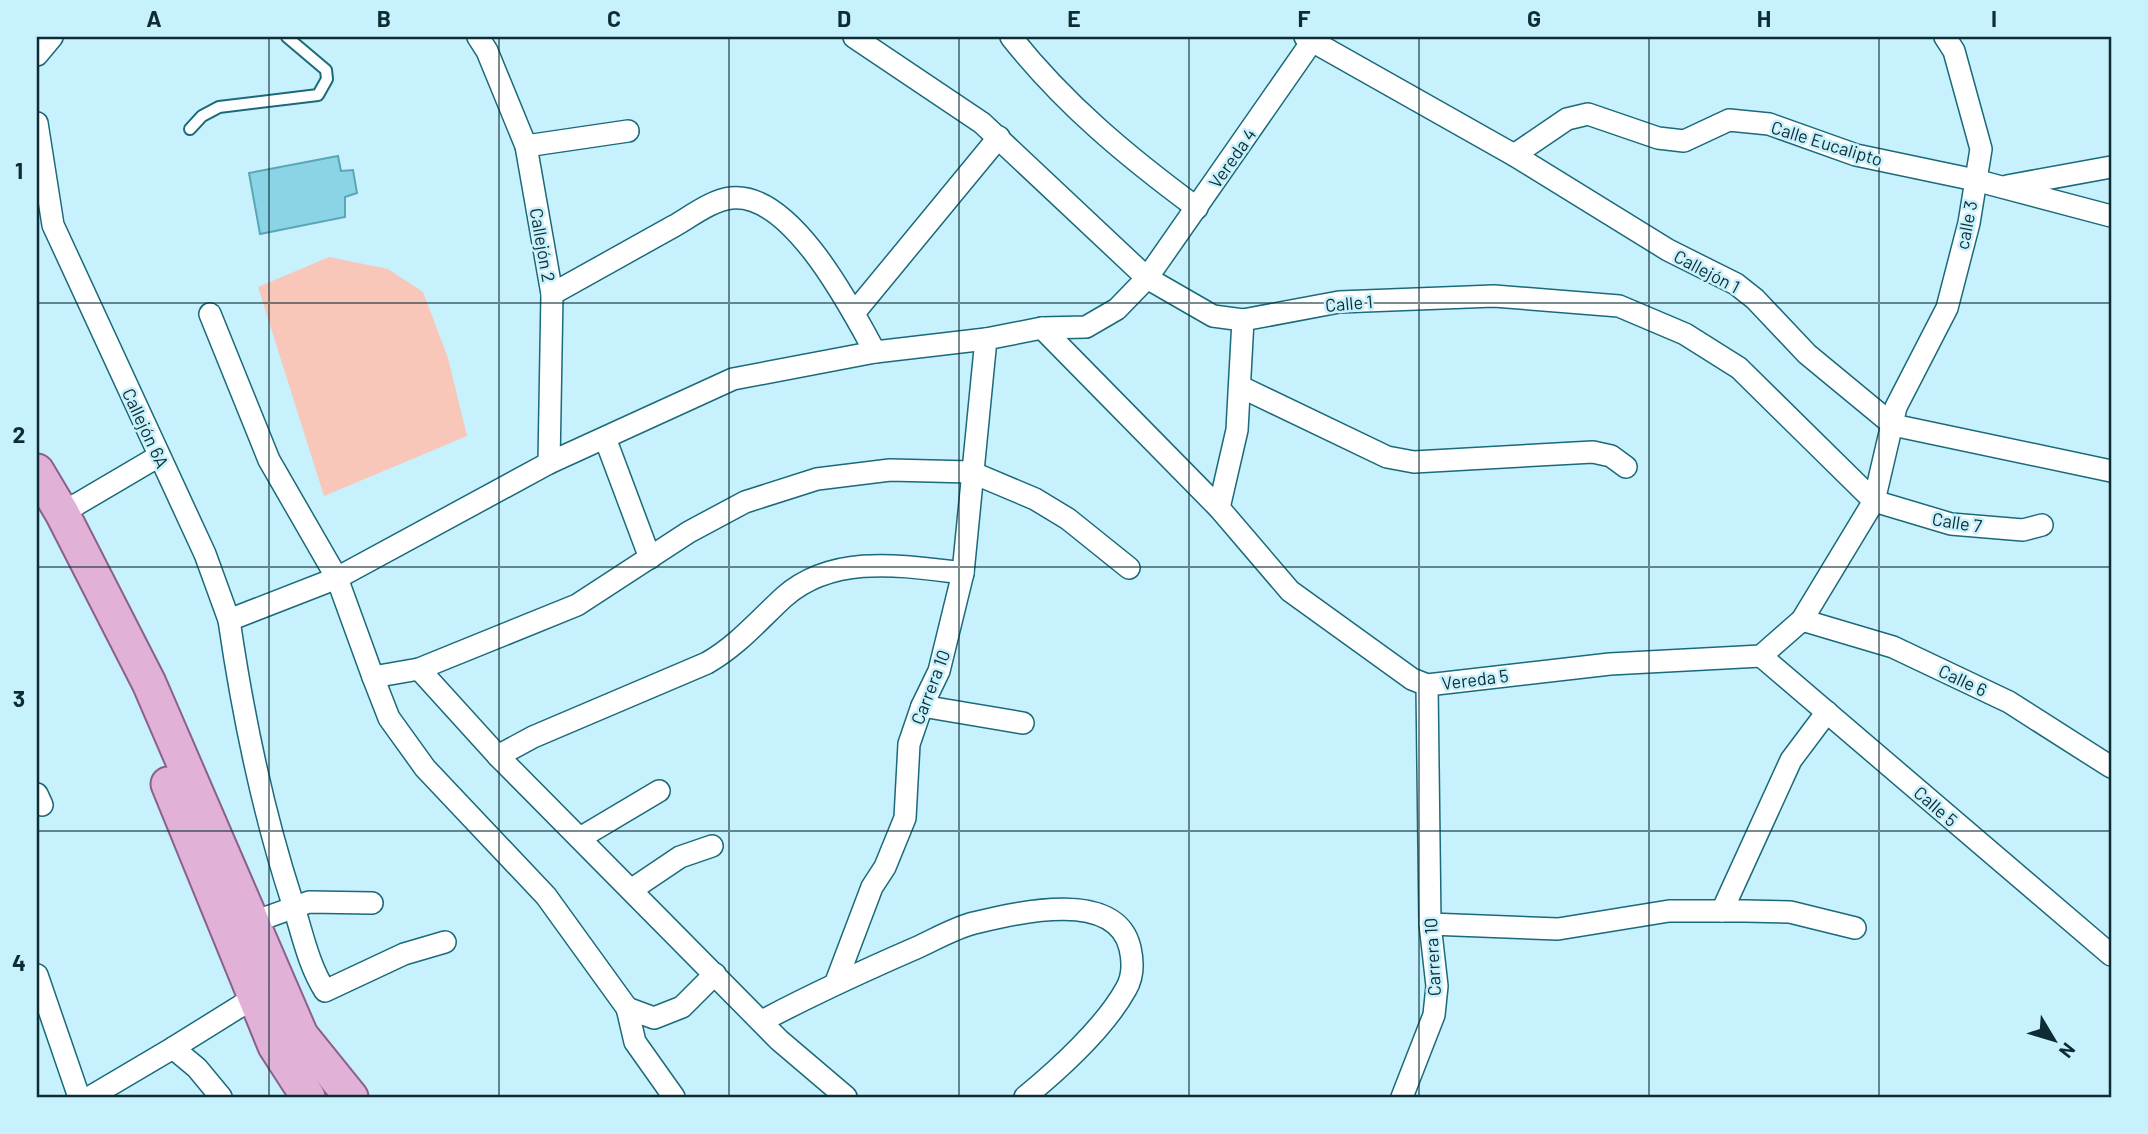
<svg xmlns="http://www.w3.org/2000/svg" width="2148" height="1134" font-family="Barlow,sans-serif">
<rect width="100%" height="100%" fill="#c7f1fc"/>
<polygon fill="#f8c7ba" points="329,257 388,269 423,292 448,358 467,436 324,496 258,287"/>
<polygon fill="#8ad4e6" stroke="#5ba5b6" stroke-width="2" points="338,156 341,171 353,170 357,193 345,197 345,217 260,234 249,173"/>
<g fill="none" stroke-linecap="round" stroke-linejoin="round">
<defs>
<polyline id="service" points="190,129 202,116 219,107 318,95 327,79 326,70 287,37"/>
<g id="minor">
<polyline points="478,37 487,51 526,146 552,294 549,463"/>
<polyline points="854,37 982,123 1147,278 1213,316 1243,320 1339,302 1494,296 1619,306 1685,334 1739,368 1874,501 1951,524 2023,530 2042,525"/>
<path d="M1011,37C1065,105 1128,157 1197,208"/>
<polyline points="1305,37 1514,155 1668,250 1736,284 1755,299 1807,354 1893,425 2111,471"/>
<polyline points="37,55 52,37"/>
<polyline points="37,123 53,225 205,554 229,620 337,578 549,463 733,379 875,352 986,339 1042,328 1086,327 1117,309 1147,278 1315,37"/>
<polyline points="526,146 628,131"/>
<polyline points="1514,155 1567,119 1588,114 1658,138 1684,141 1729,120 1769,124 1856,155 1975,180 2111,216"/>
<polyline points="2007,186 2111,167"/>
<path d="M552,294C593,271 633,249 674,226C690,217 712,200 731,198C791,191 851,308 875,352"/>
<polyline points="854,313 999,137"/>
<polyline points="210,314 269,460 337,578 373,677 419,669 577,605 689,532 745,502 817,479 890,470 971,472 1035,499 1068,519 1129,568"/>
<polyline points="1042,328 1219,508 1290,591 1412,679 1427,685 1610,664 1761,656 1802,620 1874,501 1896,407 1947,308 1969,223 1981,149 1954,51 1945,37"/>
<polyline points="1241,387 1387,457 1414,462 1593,452 1611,456 1626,467"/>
<polyline points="605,438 650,558"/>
<polyline points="1219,508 1237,430 1243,320"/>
<polyline points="62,513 159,456"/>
<path d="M229,620C243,716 262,809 292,901C302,932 308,964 325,991L404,954L445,942"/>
<polyline points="1802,620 1893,647 2009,702 2111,767"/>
<polyline points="1761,656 2111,955"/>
<polyline points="419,669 498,756 779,1040 846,1097"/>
<polyline points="373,677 389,718 425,768 546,896 627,1008 654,1018 682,1007 715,974"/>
<polyline points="922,706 1023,723"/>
<path d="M498,756L533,737L707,663C738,645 758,621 784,597C834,553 904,566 963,573"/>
<polyline points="37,794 42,805"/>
<polyline points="580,838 659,791"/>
<polyline points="631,890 680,857 712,846"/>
<polyline points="1722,911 1791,760 1827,712"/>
<polyline points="251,923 309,902 372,903"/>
<polyline points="1430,924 1558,929 1669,911 1745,911 1790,912 1855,928"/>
<polyline points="37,975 79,1097"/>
<polyline points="836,982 872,887 885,867 905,818 909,744 922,706 939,671 963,573 986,339"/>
<polyline points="627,1008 635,1042 674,1097"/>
<path d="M762,1021C813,994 863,971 916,948C934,940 954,928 974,923C1016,913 1116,888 1130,948C1133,961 1133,977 1126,989C1105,1027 1058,1070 1025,1097"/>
<polyline points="173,1048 255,997"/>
<polyline points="90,1097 173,1048 197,1068 221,1097"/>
<polyline points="1402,1097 1434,1015 1437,986 1430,924 1427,685"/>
</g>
<g id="primary">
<polyline points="37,471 62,513 149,683 301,1035 351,1097"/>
<polyline points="168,784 275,1046 308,1097"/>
</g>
</defs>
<use href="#service" stroke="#1a6a7a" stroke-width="14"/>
<use href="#minor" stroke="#1a6a7a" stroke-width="24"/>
<use href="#primary" stroke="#8a618d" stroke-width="37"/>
<use href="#service" stroke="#fff" stroke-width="10"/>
<use href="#minor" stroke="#fff" stroke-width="21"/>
<use href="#primary" stroke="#e1b1d7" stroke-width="33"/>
</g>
<path fill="none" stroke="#0d2c33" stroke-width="2" stroke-opacity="0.55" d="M269,37V1097M499,37V1097M729,37V1097M959,37V1097M1189,37V1097M1419,37V1097M1649,37V1097M1879,37V1097M37,303H2111M37,567H2111M37,831H2111"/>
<g text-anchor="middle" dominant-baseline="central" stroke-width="5" stroke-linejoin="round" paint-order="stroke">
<g font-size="18" fill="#0d2c33" stroke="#c7f1fc">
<text transform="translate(1827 143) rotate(17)">Calle Eucalipto</text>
<text transform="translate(1232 158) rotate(-55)">Vereda 4</text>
<text transform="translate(1966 225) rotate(-79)">calle 3</text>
<text transform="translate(543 245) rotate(80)">Callejón 2</text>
<text transform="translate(1707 271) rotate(28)">Callejón 1</text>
<text transform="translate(1349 303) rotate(-5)">Calle 1</text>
<text transform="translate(146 428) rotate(65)">Callejón 6A</text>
<text transform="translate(1957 522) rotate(9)">Calle 7</text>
<text transform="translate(1475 679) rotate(-7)">Vereda 5</text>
<text transform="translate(1963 680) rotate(25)">Calle 6</text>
<text transform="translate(930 687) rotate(-69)">Carrera 10</text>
<text transform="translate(1936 806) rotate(41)">Calle 5</text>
<text transform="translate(1432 957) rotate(-93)">Carrera 10</text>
</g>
</g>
<rect width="2148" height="1134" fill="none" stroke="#c7f1fc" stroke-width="77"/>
<g transform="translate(2054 1040) rotate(128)" stroke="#c7f1fc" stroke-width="5" paint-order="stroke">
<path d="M0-5L12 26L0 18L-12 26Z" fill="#0d2c33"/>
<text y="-10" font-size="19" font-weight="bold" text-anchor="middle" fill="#0d2c33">N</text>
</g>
<rect x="38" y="38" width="2072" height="1058" fill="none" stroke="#0d2c33" stroke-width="2.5"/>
<g font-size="23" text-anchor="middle" font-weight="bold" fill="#0d2c33">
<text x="154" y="27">A</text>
<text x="384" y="27">B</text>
<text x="614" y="27">C</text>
<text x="844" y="27">D</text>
<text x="1074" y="27">E</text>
<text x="1304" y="27">F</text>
<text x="1534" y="27">G</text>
<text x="1764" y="27">H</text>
<text x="1994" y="27">I</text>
<text x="19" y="179">1</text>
<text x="19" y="443">2</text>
<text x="19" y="707">3</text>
<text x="19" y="971">4</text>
</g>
</svg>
